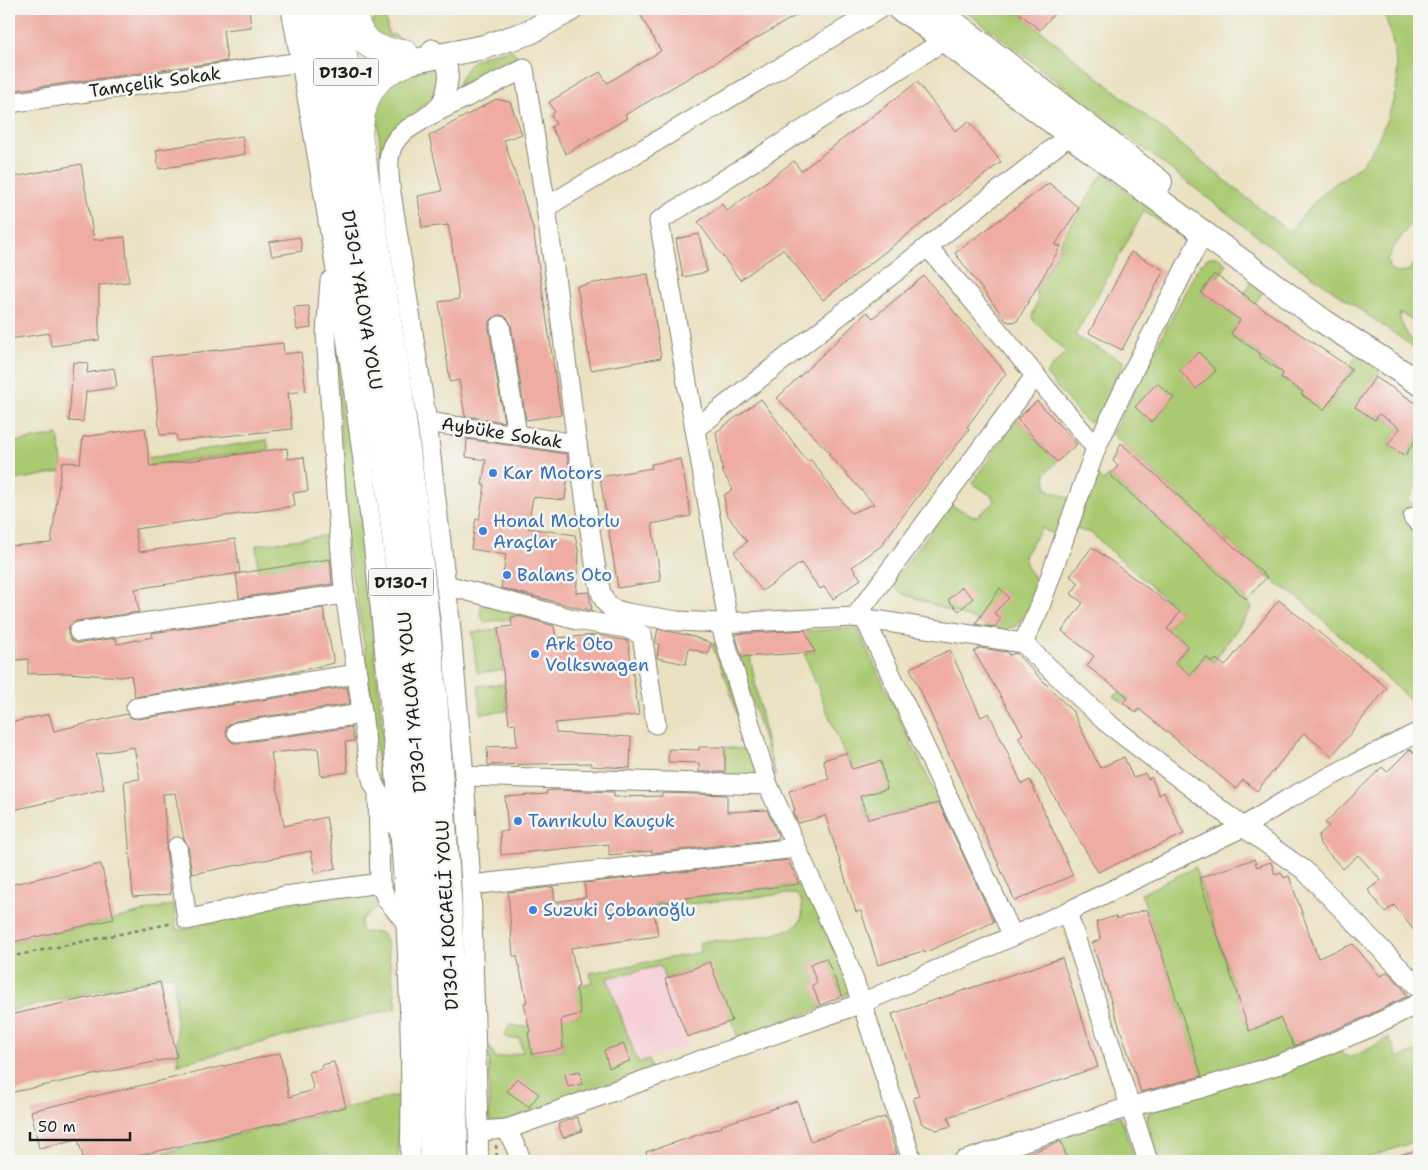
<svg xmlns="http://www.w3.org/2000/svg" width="1428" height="1170" font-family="'Shantell Sans',sans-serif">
<rect width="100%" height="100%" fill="#f6f6f2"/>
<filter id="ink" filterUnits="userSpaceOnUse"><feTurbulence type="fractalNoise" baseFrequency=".02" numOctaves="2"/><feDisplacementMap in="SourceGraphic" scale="10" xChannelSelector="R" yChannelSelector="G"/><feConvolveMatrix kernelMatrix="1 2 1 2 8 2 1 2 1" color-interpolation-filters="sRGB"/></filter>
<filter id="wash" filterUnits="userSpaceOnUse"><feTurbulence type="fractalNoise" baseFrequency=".0096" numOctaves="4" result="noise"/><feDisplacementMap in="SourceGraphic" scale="20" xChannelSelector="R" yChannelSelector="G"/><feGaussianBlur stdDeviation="1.12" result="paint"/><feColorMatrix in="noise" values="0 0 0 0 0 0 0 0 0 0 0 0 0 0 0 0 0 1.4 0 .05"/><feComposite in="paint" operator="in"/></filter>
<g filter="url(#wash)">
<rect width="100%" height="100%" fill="#eae1c1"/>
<polygon fill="#f6cfd6" points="660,966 689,1044 638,1063 606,979"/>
<g fill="#aaca72" stroke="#637347">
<polygon points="384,9 389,36 392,34 408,42 401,45 367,28"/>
<path d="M963,9H1014L1289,232C1301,219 1312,203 1325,192C1341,178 1359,171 1371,152C1381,137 1395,101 1397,83C1399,68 1390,22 1381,9H1419V213L1393,248L1387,261L1390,269L1398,273L1408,271L1419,257V322L1399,313C1401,325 1408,340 1419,345V351L1274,249Z"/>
<path d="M512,50L517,56L515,62L510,67L459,92L456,91C468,56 478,56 512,50Z"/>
<path d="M433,68C455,95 407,114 394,128C386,136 383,145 381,156L376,102L393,77Z"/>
<polygon points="1103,173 1189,235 1187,241 1144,211 1075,336 1124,362 1100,416 1094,421 1089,422 1083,419 1046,374 1066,352 1034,321 1032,317 1038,298 1035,290 1061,247 1058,246"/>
<polygon points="1209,257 1218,257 1227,265 1218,277 1214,274 1201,293 1236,317 1249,298 1244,295 1253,279 1265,288 1255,304 1252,303 1231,334 1261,354 1259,357 1283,373 1281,378 1303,392 1301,395 1325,410 1352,369 1349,367 1358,354 1381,370 1356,407 1375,420 1395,390 1398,391 1382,416 1400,428 1388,445 1405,456 1419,434 1419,482 1408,500 1419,510 1419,708 1299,598 1267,577 1112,434 1189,284 1200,265"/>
<polygon points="333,301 354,446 387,774 387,780 384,782 381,782 379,773 365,649 347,547"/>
<polygon points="1017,419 1057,462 1045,474 1047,489 1070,499 1056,536 1042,528 1024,556 1028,570 1041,585 1028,610 1016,626 1004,630 992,631 978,621 901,593 892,583 950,505 976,517 994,503 992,496 972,483"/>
<polygon points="58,435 62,462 61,472 9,481 9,443"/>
<polygon points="267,440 269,450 79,475 80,468"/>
<polygon points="1095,473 1103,481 1110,475 1246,599 1252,608 1213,663 1206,657 1190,675 1142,711 1137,713 1188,645 1174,635 1123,703 1114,696 1121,691 1180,612 1091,533 1076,529"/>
<polygon points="330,535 333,559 258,571 256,545"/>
<path d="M483,604H487L522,616L511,617V619L485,622C480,617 479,610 483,604Z"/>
<polygon points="857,628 940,803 871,818 869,822 847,753 844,754 804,653 815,652 805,631"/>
<polygon points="498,629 503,670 477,673 472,632"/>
<polygon points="711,643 720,645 758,776 725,777 725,747 748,750 728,684"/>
<polygon points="750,656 768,751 776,775 775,776 739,657"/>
<polygon points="504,684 507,711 481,714 478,686"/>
<polygon points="1195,867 1249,1031 1304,1008 1316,1038 1278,1057 1202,1077 1147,909 1141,894"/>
<path d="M682,868L690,869L694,897L805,883L853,991L842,996L834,976L813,985L822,1008L738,1038L709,962L665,979L660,966L607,978L638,1063L649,1059L652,1069L504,1122L492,1123L489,1118V1045L495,1057L498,1058L523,1052L519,1038L512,1039L504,1036L510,1024L520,1027L533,1025L532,1054L563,1049L562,1037L551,1038L550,1021L581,1014L576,992L573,988L592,982L590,973L701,952L699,943C708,940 715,939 724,942C740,939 789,935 799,923C804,917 802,907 801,900L795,894H784L671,906L653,904L685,900Z"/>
<polygon points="369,893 374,898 377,908 361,920 361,932 382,933 387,944 397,1008 178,1064 174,974 9,1011 9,943 114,919 174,904 176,930 187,929 259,907"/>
<path d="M1389,1037L1398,1058L1419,1051V1140L1359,1161H1158L1147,1122L1148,1114L1153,1110L1339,1046C1340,1049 1340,1052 1342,1054C1351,1063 1380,1042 1389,1037Z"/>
<polygon points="399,1095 398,1161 128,1161"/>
<polygon points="1120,1116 1136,1161 1068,1161 1061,1142 1053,1144 1051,1139"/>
</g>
<g id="blocks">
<g fill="#eeaca3">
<polygon points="9,9 249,9 251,27 223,30 227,61 9,91"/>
<polygon points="637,9 807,9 625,115 627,118 566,154 551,127 556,124 551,115 555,112 549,102 600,72 607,83 661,51"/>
<polygon points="1014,9 1058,9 1040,30"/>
<polygon points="917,82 955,131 969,121 1001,162 823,300 783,249 740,280 698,222 722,204 727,211 794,161 801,171"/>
<polygon points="496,99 510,102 522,134 504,140 533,228 561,415 526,420 511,324 508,319 504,316 499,315 493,318 489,322 489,328 504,422 465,416 459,380 450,382 439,302 459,299 451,239 448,225 422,228 418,196 442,191 429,136"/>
<polygon points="242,136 245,154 159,169 156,150"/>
<polygon points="81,164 94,240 125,237 129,282 99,285 99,340 51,346 49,333 9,339 9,178"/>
<polygon points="1049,183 1079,208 1055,245 1061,246 1017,321 1011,322 1006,321 955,253"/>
<polygon points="699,234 707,272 683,277 676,239"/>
<polygon points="300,237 302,251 272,256 269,242"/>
<polygon points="1131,252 1164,270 1122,350 1089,333"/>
<polygon points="648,274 661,358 591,370 577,286"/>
<polygon points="1214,274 1249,298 1248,299 1352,369 1324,410 1301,394 1303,392 1281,378 1283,373 1259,356 1261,354 1231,334 1240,320 1201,293"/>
<polygon points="924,276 1006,373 967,427 969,429 884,541 885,543 852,567 861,579 833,599 824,587 820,589 801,563 762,591 734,552 747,542 726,513 724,495 733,489 723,473 716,432 761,399 807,461 811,460 851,513 874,504 828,454 830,453 777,398 867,312 873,318"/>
<polygon points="309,306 311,328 297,330 294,307"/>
<polygon points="283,343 284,354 301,352 306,391 288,393 292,429 177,441 176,434 160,435 152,357"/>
<polygon points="1199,352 1216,371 1196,389 1179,370"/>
<polygon points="73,362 88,363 87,373 114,368 117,387 86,392 83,422 69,421"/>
<polygon points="1375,377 1419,405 1419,434 1405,456 1388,445 1400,428 1379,414 1375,420 1355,407"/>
<polygon points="1157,383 1174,398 1151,422 1135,407"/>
<polygon points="1037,401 1077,444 1057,462 1017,419"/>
<polygon points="145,428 150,466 287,448 288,459 304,457 308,491 293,493 295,506 135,529 139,552 235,539 240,573 135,589 139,612 77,621 72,624 68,628 68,634 70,639 75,643 81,643 116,638 117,644 153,637 152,633 323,608 334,663 293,672 135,697 131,675 122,677 67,673 28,674 28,659 16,660 13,610 9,611 9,546 51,543 62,462 80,463 83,437"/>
<polygon points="467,439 567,454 570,473 568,472 565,500 533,497 528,528 575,535 579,555 576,593 589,592 592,611 501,588 506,555 471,549 476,519 479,520 485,485 482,485 486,460 466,457"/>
<polygon points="1121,443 1267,577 1246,599 1110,475 1118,466 1113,461"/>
<polygon points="681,459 691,516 652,524 661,581 618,588 600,477 652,468 651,464"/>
<polygon points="1092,547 1180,612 1167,629 1188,645 1175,662 1190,675 1206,657 1213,663 1216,659 1225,666 1279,600 1387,688 1332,756 1304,733 1257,791 1243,780 1236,789 1139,709 1137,713 1123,703 1128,697 1087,666 1094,656 1062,631 1083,603 1071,594 1079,583 1070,576"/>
<polygon points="330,559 332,584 239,598 236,574"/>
<polygon points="962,587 973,598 959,611 948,600"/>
<polygon points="1000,588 1009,598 994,613 1001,618 995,627 975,624"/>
<polygon points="519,616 554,626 556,638 598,635 628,641 639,715 555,723 556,733 631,737 630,768 591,766 591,763 488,765 487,747 517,746 515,723 509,724 498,628 512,626 511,617"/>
<polygon points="658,629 691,636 711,643 708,654 689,648 686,664 657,658 659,644 655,643"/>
<polygon points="805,630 815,652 742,657 735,634"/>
<polygon points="979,648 1008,652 1009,655 1016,653 1073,712 1100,768 1124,757 1133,778 1145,773 1148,779 1151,777 1159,795 1164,792 1184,834 1098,872 1043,777 1018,737 1023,734 974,652"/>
<polygon points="950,650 981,717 989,713 1022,784 1030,780 1073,875 1015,901 910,668"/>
<polygon points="347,687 350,704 235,721 230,724 226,728 226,733 229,739 233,743 239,743 351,727 354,741 345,742 348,772 321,776 318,748 271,753 284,826 326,817 336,868 315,873 311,851 192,874 188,845 184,839 175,793 163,794 167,842 166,849 171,894 133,897 124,781 140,779 134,747 96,754 104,789 9,811 9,723 49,714 54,731 127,714 131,718 138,719"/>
<polygon points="699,747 725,747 725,772 699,772 699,763 668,762 669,749 699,750"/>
<polygon points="1410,749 1419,759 1419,937 1394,905 1385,912 1368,890 1381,880 1358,855 1343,869 1320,844 1318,836 1329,826 1325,823 1382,767 1387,772"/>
<polygon points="846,753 852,769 881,761 887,789 860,796 868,819 939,803 994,922 924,953 923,951 878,965 861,911 856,912 825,815 822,817 798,823 793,812 795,811 789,791 829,779 823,760"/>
<polygon points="555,790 614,792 614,797 662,796 662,793 727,795 727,812 767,810 778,835 777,839 662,852 652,853 652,851 609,855 609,844 501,855 500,831 508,831 505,797 547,794 546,791"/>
<polygon points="1254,859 1257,867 1271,862 1275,874 1281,872 1284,878 1289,876 1318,958 1353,944 1380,976 1388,972 1401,986 1407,996 1365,1017 1294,1046 1280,1018 1249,1031 1199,878"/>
<polygon points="788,860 799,884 685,898 685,900 653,904 658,936 571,948 579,987 576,988 581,1014 561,1019 563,1049 532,1054 528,1033 530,1032 524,1003 527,1002 517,956 513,956 508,892 553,887 555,902 586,897 584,883"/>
<polygon points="101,864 114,919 9,943 9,885"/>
<polygon points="1147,909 1202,1076 1141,1092 1092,943 1101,939 1096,922 1116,916 1117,919"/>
<polygon points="826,958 842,996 820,1005 812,985 817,983 810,964"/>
<polygon points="1062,958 1098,1067 948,1117 951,1126 937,1130 922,1124 913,1098 919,1096 892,1014"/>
<polygon points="710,962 732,1021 687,1037 665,979"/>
<polygon points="160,982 177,1057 9,1093 9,1015"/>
<polygon points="624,1044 630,1061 609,1068 604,1050"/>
<polygon points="280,1053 289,1097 314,1090 309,1072 322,1069 321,1065 334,1062 346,1107 116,1161 84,1161 78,1139 39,1148 31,1111"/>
<polygon points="580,1071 582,1084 568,1087 565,1074"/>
<polygon points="517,1078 539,1094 529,1107 507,1091"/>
<polygon points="797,1101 810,1141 885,1117 897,1154 874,1161 858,1161 857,1156 842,1161 649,1161 646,1152 722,1127 722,1125"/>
<polygon points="577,1117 582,1131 563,1138 558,1124"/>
<polygon points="1061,1141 1068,1161 1012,1161 1012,1160"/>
<polygon points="1419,1149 1419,1161 1389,1161 1389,1159"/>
</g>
</g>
</g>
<g filter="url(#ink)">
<use href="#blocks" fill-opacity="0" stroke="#837e6e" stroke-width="1"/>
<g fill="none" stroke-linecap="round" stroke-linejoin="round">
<defs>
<g id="minor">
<path d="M291,9C336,248 371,488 392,730C404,874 414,1017 410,1161"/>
<path d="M432,49C444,58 450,66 448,81C447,88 446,94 443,100C432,122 402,124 392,147C387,159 389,173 390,186L427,422L450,620L464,776L471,885L479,1161"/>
<polyline points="9,103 301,62"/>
<polyline points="426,117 524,69 546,207 577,444 595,563 601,593 606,603 612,609 627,613 677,621 720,623 855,617 1023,643 1106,722 1243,827 1304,870 1419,988"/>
<polyline points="546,207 879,9"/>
<polyline points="928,247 1096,448"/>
<polyline points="330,281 326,333 336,494 344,588 357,674 369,766 373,783 398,829"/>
<polyline points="500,326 517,435"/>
<polyline points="427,422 577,444"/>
<polyline points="695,429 659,221 945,40"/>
<polyline points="1413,517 1419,523"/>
<polyline points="446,585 577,620 626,628 642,635 656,724"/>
<polyline points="855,617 1036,375"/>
<polyline points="865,619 1013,936"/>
<polyline points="728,622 695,429 1070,135"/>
<polyline points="720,623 768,785"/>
<polyline points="79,632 345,594"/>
<polyline points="1023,643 1039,609 1096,448 1128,381 1203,233"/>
<polyline points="136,708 357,674"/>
<polyline points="237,732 362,714"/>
<polyline points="464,776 768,785 844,953 862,1003 912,1161"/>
<polyline points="177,847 187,920 285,896 380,883 378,797"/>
<polyline points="380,883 387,900 406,922"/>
<polyline points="471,885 796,848"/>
<polyline points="1067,912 1148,1161"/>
<polyline points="507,1129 862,1003 1067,912 1243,827 1288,799 1354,764 1419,732"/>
<polyline points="479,1131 507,1129 522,1161"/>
<polyline points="963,1161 1129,1107 1205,1087 1280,1064 1364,1030 1419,1003"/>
</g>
<g id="major">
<polyline points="900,9 915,18 1070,135 1323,321 1419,383"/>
<polyline points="936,9 1160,182"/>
<polyline points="405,63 484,47 530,32 571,9"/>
</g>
<g id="highway">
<polyline points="315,9 315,20 318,49 361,285 391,494 401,579 421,813 432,1009 434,1161"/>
<polyline points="340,9 340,40 358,135 398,388 413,505 433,696 447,896 452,1003 454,1161"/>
<path d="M351,9C357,38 372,54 404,53"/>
<path d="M359,126C363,94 373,75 405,63"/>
</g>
</defs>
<use href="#minor" stroke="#837e6e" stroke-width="21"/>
<use href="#major" stroke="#837e6e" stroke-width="26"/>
<use href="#highway" stroke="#837e6e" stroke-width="29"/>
<g stroke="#837e6e" stroke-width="2.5" stroke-dasharray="4 4" stroke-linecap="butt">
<polyline points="9,957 173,923"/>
<polyline points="496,1145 497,1161"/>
</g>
<use href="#minor" stroke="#fff" stroke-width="19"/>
<use href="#major" stroke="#fff" stroke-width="24"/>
<use href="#highway" stroke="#fff" stroke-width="28"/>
</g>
</g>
<g fill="#3f7fe0" stroke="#f6f6f2" stroke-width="2">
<circle cx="493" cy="473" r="5"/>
<circle cx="483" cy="531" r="5"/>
<circle cx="507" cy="575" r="5"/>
<circle cx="535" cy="654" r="5"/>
<circle cx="518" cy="821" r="5"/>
<circle cx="533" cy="910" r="5"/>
</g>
<g text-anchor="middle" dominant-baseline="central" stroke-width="5" stroke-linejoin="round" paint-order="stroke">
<g fill="#f6f6f2" stroke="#5d5d5c" stroke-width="1">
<rect x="313.5" y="58.5" width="65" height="27" rx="4"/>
<rect x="368.5" y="568.5" width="65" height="27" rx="4"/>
</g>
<g font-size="16" font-weight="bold" fill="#1c1c1c">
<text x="346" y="72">D130-1</text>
<text x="401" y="582">D130-1</text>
</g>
<g font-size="18" fill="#1c1c1c" stroke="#f6f6f2">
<text transform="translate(155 82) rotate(-8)">Tamçelik Sokak</text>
<text transform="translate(362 300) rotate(81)">D130-1 YALOVA YOLU</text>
<text transform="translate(502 433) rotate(9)">Aybüke Sokak</text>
<text transform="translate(412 702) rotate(-95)">D130-1 YALOVA YOLU</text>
<text transform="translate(447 915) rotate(-93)">D130-1 KOCAELİ YOLU</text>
</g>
<g font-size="18" fill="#366cbe" stroke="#f6f6f2" text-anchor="start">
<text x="503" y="473">Kar Motors</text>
<text x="493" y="521">Honal Motorlu<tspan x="493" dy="21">Araçlar</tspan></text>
<text x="517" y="575">Balans Oto</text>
<text x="545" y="644">Ark Oto<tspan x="545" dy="21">Volkswagen</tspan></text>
<text x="528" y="821">Tanrıkulu Kauçuk</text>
<text x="543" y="910">Suzuki Çobanoğlu</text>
</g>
</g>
<rect width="1428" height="1170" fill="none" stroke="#f6f6f2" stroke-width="30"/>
<path d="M30 1132v8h100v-8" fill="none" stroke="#1c1c1c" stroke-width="2.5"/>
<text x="38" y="1132" font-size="15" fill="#1c1c1c" stroke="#f6f6f2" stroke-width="4" paint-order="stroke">50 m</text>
</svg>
